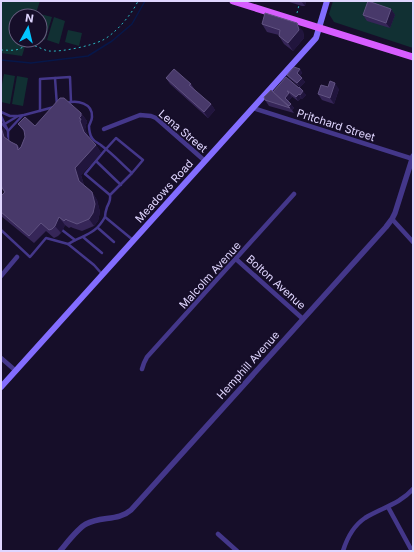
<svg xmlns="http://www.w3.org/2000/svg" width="414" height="552" font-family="Inter,sans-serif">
<rect width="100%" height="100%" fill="#160e29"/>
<g fill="#113033">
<polygon points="1,1 40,1 35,16 16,16 16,40 27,40 22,56 1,53"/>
<polygon points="333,1 413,1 413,48 334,22 329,14"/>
<polygon points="40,14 52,17 45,40 40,39"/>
<polygon points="54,17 65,21 59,44 47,40"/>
<polygon points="68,30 82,33 79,46 65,42"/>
<polygon points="4,74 15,76 10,104 1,102 1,89"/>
<polygon points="17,76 28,78 23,106 12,104"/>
</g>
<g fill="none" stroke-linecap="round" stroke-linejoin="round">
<polyline stroke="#071749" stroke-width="1.5" points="1,60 31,63 88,56 112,41 132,24 145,1"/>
<g stroke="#28b7c1" stroke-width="1" stroke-dasharray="2 3" stroke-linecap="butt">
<polyline points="297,13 299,5"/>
<path d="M1,50C7,50 14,51 19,49C22,48 25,45 28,45C35,44 42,50 49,51C62,52 91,46 103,40C116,33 132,14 138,1"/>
</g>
<g stroke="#44378a" stroke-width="2.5">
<polyline points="55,78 57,106"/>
<path d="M67,103C77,100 93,103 92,117C92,120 90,123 89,126C89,129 90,136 92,138C94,142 99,143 102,146C113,154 122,164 132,173L110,195C111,200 109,203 107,207C106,210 105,214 105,217L133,240"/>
<polyline points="40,111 40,79 70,77 71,102"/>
<polyline points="1,112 10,116 17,116"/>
<polyline points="1,116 8,131 8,141 7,142"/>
<polyline points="1,123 7,129"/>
<polyline points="1,126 3,125 18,116 24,115 54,107"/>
<polyline points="8,131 23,115"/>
<polyline points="96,161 121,185"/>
<polyline points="110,195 85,174 106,149 116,138 143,160 132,173"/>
<polyline points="98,228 114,242"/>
<polyline points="1,230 30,257 46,238 68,244 94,265 102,274"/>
<polyline points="62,230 75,240"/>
<polyline points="83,237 102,253"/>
<path d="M68,244C85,234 95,235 105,217"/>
</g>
<g stroke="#44378a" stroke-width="4.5">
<polyline points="253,108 413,159"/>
<polyline points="104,129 140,115 151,116 156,118 205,161"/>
<polyline points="392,219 413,242"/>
<polyline points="236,259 303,319"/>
<polyline points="1,276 17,257"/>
<polyline points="1,358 16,371"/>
<polyline points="142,369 144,363 147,357 294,194"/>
<polyline points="388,507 412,551"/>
<polyline points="218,534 237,551"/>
<path d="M343,551C347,538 353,526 365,518C381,508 400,504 413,489"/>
</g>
<path stroke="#44378a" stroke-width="5.5" d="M60,551C67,543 77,529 86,524C100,516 119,521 131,510L386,227L392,219L395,213L413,156"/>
<polyline stroke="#836dff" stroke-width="6" points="1,387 307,48 316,38 327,1"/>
<polyline stroke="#d75dff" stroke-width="7" points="233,1 413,57"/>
</g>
<g fill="#362658">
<polygon points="286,1 306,1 305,6 302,6"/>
<polygon points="391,9 395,15 390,28 367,21 363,15"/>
<polygon points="262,24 303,31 304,38 293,51 284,44 279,36 279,35 267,32"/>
<polygon points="300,69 302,73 300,76 305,82 300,87 290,79 287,75"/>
<polygon points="286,77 306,95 302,99 301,98 298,101 290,95 292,97 288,101 294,108 292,110 294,113 269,106 265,100"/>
<polygon points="166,78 191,84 195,90 211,104 215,110 208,118 170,84"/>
<polygon points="339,89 334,104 322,100 318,94"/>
<polygon points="81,113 87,121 87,123 85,126 86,127 85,129 88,136 96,145 101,153 81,175 84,185 92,192 97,200 100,212 98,221 94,226 82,231 73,228 71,227 69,228 65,225 61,233 58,236 54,238 46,231 34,243 1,216 1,196 4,192 1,184 1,124 4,128 8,140 11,142 17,145 20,148 21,147 25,137 25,133 18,124 35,126"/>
</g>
<g fill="#21153d">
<polygon points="301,1 306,1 305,6"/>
<polygon points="391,9 395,15 390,28 386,23"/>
<polygon points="297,23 303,31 304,38 293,51 288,43"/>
<polygon points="300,69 302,73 299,77 297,73"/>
<polygon points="302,78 305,82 300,87 297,83"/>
<polygon points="335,83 339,89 334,104 330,98"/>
<polygon points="303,91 306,95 302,99 300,95"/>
<polygon points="289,93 292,97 287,102 285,98"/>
<polygon points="299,94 301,98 298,101 296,97"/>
<polygon points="211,104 215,110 208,118 204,112"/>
<polygon points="291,104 294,108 292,110 289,107"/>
<polygon points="81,113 87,121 87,123 85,126 86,127 85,129 89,139 84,132 80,121 79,118"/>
<polygon points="1,124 4,128 10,145 4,137 1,127"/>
<polygon points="96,145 101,153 81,175 85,189 79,181 75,168"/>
<polygon points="92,192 97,200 100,212 98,221 94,226 89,219"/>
<polygon points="59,217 65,225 61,233 55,226"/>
</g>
<g fill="#48396a" stroke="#605281">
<polygon points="368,1 391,9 386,23 363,15"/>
<polygon points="265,13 297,23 299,30 288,43 279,36 280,30 262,24"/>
<polygon points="294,67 300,69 297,73 302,78 297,83 287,75"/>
<polygon points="174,69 191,84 189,85 211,104 204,112 166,78"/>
<polygon points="286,77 299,88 299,87 303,91 300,95 299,94 296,97 288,91 287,91 289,93 285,98 291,104 289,106 273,92"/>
<polygon points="330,81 335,83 330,98 318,94 321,85 328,87"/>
<polygon points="271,90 290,108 265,100 264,97"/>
<polygon points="60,98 64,98 81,113 81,116 79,118 81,119 80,121 84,132 96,145 75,168 79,181 92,192 95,204 93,213 89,219 77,224 67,220 66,219 64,221 59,217 55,226 52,229 49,230 41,223 29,236 1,212 1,196 5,192 2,188 1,184 1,127 4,137 11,142 17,145 18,150 21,147 25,137 24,130 18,124 25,117 35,126"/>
</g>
<g text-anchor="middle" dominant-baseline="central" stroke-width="3.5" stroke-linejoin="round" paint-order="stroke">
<g font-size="11" fill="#e0d6ff" stroke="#160e29">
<text transform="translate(336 125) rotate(18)">Pritchard Street</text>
<text transform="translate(183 131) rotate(40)">Lena Street</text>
<text transform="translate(164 191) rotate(-48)">Meadows Road</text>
<text transform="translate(210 275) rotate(-48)">Malcolm Avenue</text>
<text transform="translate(276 282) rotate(42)">Bolton Avenue</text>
<text transform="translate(248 365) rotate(-48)">Hemphill Avenue</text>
</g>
</g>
<rect width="414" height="552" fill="none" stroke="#e0d6ff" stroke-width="4"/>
<g transform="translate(28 28) rotate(8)"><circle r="19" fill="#160e29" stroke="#675e7f"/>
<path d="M0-3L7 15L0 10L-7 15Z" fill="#02c6ff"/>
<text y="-6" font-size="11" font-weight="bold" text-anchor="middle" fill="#e0d6ff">N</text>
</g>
</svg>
